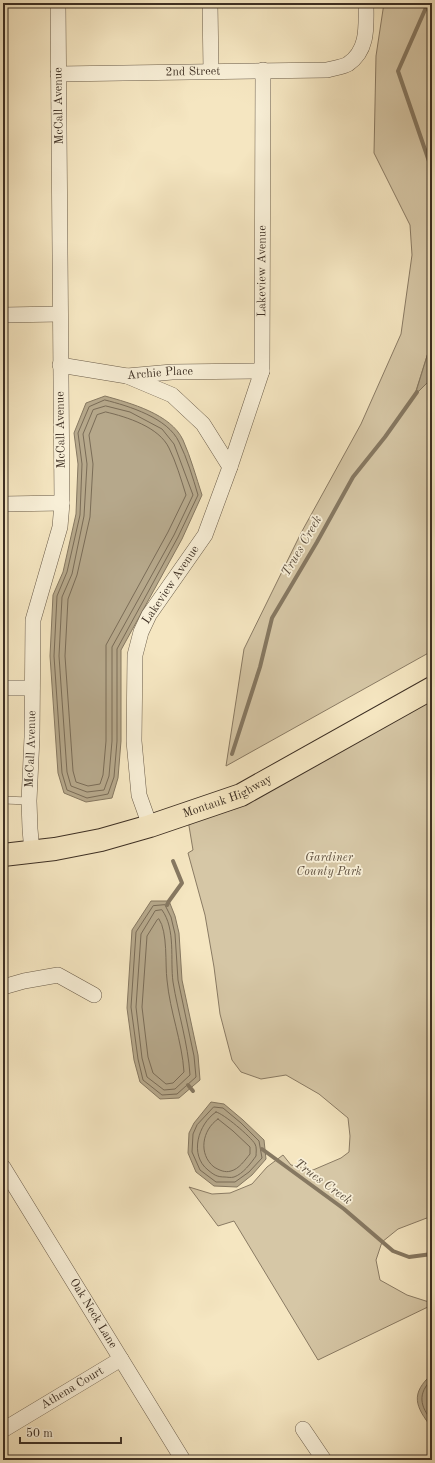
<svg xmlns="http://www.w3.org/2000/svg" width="435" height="1463" font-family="'Old Standard TT',serif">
<rect width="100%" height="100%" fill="#f5e6c1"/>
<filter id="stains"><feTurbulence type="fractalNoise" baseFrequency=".005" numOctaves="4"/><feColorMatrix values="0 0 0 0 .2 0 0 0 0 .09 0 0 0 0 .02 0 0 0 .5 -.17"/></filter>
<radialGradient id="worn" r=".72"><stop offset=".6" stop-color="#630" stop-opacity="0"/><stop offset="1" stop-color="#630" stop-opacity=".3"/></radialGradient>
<g fill="#d6c7a6" stroke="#8a7b64">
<polygon points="384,3 432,3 432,340 415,394 432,378 432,651 226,766 244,649 301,533 361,424 401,334 412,255 410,225 374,153 376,56"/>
<polygon points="432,688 432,1216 398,1229 382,1242 376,1260 380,1280 407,1295 432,1303 432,1305 318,1360 234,1221 218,1226 189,1187 212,1194 230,1193 252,1184 267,1167 283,1155 291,1165 313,1170 341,1158 349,1152 350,1136 348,1118 319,1094 286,1075 261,1079 241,1072 232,1060 220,1014 214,967 205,915 188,853 193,850 187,814"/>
</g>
<g fill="#b6a88b" stroke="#867861">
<polygon points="432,340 432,378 415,395"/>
<path d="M105,396C130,403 171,414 183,440C191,458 196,477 202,495L182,539L121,650V741L118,778L112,798L86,802L64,793L58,773L50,656L53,595L63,572L76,514L78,464L74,433L86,403Z"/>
<polygon points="151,901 169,901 175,916 179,933 182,980 198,1055 200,1080 179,1098 160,1099 140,1082 134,1060 127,1008 132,930"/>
<polygon points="211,1102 224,1104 243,1120 264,1140 266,1159 252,1175 237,1187 214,1186 196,1172 188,1153 189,1133 194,1123"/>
<path d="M432,1374V1428C415,1406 410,1394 432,1374Z"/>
</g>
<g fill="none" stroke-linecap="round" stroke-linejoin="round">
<g stroke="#7a6c57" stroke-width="1">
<path d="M105,400C129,406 168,418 179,442C187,458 193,478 198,495L178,537L117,649V741L114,777L108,794L87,798L67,790L62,773L54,656L57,596L67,572L80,515L82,464L78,433L89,407Z"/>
<polygon points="106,406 130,412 162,429 174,444 193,495 174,535 112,647 112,741 109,776 104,790 87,792 71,786 67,772 59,656 62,597 72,574 84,516 87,464 83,434 93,410"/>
<path d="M106,412C127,417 159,427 169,448C176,462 181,479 186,495L168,532L106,645V741L103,775L100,784L88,786L76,782L73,771L65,656L68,599L77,575L90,517L93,464L89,435L97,415Z"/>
<polygon points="165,905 171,917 175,934 178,980 194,1056 196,1077 177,1094 162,1095 143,1080 138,1059 131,1007 136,932 153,906"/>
<path d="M162,910C176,929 170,960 173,982C178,1013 188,1043 190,1075L175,1089L164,1090L147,1077L142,1058L136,1007L141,934L155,911Z"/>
<path d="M159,919C168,932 165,965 167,980C170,1012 182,1041 184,1072L173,1083L166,1084L153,1073L148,1057L142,1007L147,936L157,920Z"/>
<polygon points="214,1107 223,1108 241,1123 259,1141 262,1158 249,1172 235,1182 216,1182 200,1170 192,1152 193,1134 197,1125"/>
<path d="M216,1112C223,1113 251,1137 255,1144C257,1147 256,1153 256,1156C251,1163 243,1174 234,1177C231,1178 227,1177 225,1177C217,1177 214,1175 208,1170C189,1155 198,1124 216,1112Z"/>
<path d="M218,1119L233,1131L250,1147V1154C245,1160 239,1169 231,1171C225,1173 219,1170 214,1167C198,1154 202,1130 218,1119Z"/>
<path d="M432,1379C417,1394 420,1406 432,1421"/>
</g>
<g stroke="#867861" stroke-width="4">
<polyline points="428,3 398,71 432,170"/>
<polyline points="232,754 260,667 272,618 317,542 353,477 385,437 417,392"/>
<polyline points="167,905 169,901 182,883 173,861"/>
<polyline points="188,1085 193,1091"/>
<polyline points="262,1149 344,1209 393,1251 409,1257 432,1254"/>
</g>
<defs>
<polyline id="service" points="3,800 29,801"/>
<g id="minor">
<polyline points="210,3 211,71"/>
<path id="s1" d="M58,74L327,70C334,68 343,67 348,64C369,50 366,25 366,3"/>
<polyline points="3,315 60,314"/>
<path id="s2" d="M60,365L127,376L172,372L262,371"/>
<polyline points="127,376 172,395 203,424 230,467 205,535 149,615 141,632 135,655 134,741 139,795 150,826"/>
<path id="s3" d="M230,467L262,371L263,70"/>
<polyline points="3,504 62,503"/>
<polyline points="3,688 32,688"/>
<path id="s4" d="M32,852L30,829L29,801L32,737L33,620L60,527L62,503L58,3"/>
<polyline points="3,987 24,981 58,975 94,995"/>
<path id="s5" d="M3,1167L183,1460"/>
<polyline points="303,1429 324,1460"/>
<path id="s6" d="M3,1430L121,1359"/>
</g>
<g id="primary">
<path id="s7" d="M3,855L55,849L101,840L150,826L241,795L432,688"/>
</g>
</defs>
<use href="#service" stroke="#6b5d4a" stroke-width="8"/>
<use href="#minor" stroke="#6b5d4a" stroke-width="16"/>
<use href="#primary" stroke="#3d2f23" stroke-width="24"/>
<use href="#service" stroke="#f8efd7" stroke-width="7"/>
<use href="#minor" stroke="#f8efd7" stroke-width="15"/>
<use href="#primary" stroke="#f5e6c1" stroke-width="22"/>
</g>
<g text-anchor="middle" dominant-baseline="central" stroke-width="3.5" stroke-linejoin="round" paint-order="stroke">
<g font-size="12" fill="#3d2f23" stroke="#f8efd7">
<text stroke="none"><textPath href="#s1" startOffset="135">2nd Street</textPath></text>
<text transform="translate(59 106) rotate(-91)">McCall Avenue</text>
<text stroke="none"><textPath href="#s3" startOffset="201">Lakeview Avenue</textPath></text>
<text stroke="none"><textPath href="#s2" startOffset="101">Archie Place</textPath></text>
<text transform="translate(61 430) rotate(-91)">McCall Avenue</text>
<text transform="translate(171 585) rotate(-56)">Lakeview Avenue</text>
<text stroke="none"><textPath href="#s4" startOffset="103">McCall Avenue</textPath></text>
<text stroke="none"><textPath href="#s7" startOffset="233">Montauk Highway</textPath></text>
<text stroke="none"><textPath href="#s5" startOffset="172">Oak Neck Lane</textPath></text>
<text stroke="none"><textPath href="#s6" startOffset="81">Athena Court</textPath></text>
</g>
<g font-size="12" font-style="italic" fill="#5c4d3d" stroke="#f8efd7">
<text x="329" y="858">Gardiner<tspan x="329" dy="14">County Park</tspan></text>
</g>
<g font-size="13" font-style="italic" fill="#5b4d3d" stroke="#f8efd7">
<text transform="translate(302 546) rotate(-60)">Trues Creek</text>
<text transform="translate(323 1182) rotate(36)">Trues Creek</text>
</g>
</g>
<rect width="435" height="1463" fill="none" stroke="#f5e6c1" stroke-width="16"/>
<rect x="4" y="4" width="427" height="1455" fill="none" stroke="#3d2f23" stroke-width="2"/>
<rect x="8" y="8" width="419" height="1447" fill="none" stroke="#3d2f23"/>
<path d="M20 1437v6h101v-6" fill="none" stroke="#3d2f23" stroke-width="2"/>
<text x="26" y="1437" font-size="12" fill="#3d2f23" stroke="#f8efd7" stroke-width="3" paint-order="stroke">50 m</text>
<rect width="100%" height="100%" filter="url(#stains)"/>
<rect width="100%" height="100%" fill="url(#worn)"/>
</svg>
